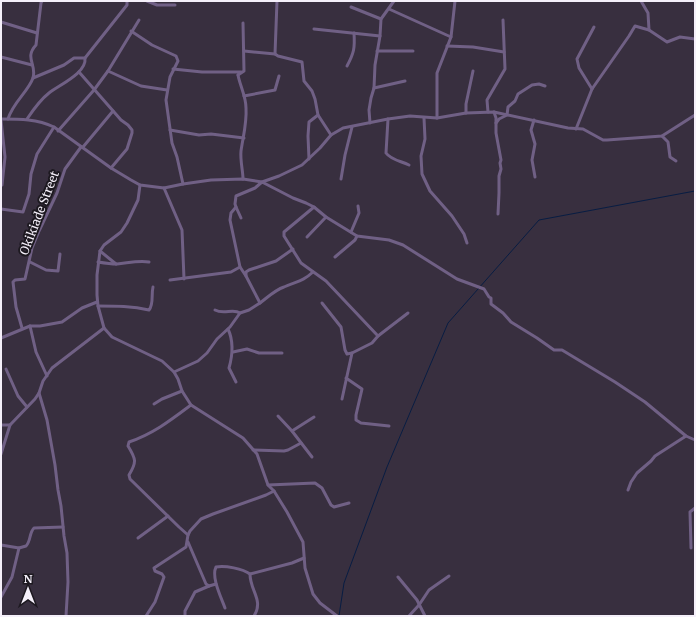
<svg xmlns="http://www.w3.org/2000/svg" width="696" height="617" font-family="Merriweather,serif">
<rect width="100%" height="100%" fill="#382f3f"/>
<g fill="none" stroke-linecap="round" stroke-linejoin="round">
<polyline stroke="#081d43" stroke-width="1" points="339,616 344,583 387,467 448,323 539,220 695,191"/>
<g stroke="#706085" stroke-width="3">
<polyline points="147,1 157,5 175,5"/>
<polyline points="641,1 648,13 649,30"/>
<polyline points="351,7 381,19"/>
<polyline points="389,9 451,37"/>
<polyline points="1,22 37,33"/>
<polyline points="314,29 380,36"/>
<polyline points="131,31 152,45 176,56 178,61 170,77 166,100 172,143 177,157 183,184"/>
<polyline points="447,46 473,47 504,52"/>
<polyline points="244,51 275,54 278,56 302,62 304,81 312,91 315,99 318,115 309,122 308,136 309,159"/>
<polyline points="377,51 413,51"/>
<polyline points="275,54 277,1"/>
<polyline points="1,57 32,65"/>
<path d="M347,66C354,53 355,48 354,33"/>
<polyline points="173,69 202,72 241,72 238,75 244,71 243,23"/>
<polyline points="108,71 141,86 167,90"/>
<polyline points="79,72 121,120 128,125 132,130 132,133 127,149 111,168"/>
<path d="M238,75C240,86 246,96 246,108C247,123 243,137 241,151C240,160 243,171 243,179"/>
<polyline points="33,78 64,65 74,58 85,58 127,5 127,1"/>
<polyline points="374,88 405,81"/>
<polyline points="592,89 579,68 577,59 594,27"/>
<polyline points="244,96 275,90 279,76"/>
<polyline points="488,112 487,100 505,69 503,20"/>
<polyline points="494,112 496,118 496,133 501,160 500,163 501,169 499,176 499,193 498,214"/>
<polyline points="466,113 466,104 473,71"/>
<polyline points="318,115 331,135"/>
<polyline points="424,118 425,139 421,156 422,174 430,191 452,216 464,234 467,243"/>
<polyline points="437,118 437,73 451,37 455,1"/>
<path d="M1,119C20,119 37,119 54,127L111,168L131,180L140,185L164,188L183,184L211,180L243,179L262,182L279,176L302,165L320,148L331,135L343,128L388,119L410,116L437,118L466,113L494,112L568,128L583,129L603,140H607L662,136L695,115"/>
<path d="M8,119C13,102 28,92 33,78C37,64 24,58 36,45L41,3L42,1"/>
<path d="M27,119C33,110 40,100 49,93C59,85 87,73 85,58"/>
<path d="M388,119L386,153C391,160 401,161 409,165"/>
<polyline points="1,120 5,157 2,185"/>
<polyline points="534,120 531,130 535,144 532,160 535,177"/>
<polyline points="370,123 369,110 371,98 374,88 375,65 380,36 381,19 394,1"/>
<polyline points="496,123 499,119 507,115 508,107 515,101 518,94 532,85 539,84 545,86"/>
<polyline points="576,129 592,89 629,36 635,26 649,30 667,42 680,37 695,39"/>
<polyline points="170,130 199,135 211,134 244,138"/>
<polyline points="58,131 94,90 108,71 139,20"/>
<polyline points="662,136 668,142 670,157 676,161"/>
<polyline points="83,147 113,111"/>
<polyline points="341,179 345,155 352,127"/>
<polyline points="140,185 138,200 127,223 121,232 104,245 100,251 97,275 97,295 98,306 104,328 112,337 162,361 174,372 178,379 182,391 191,405 243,438 257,454 268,485 274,491 287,512 303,542 305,568 313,594 320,603 337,616"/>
<polyline points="164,188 182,230 184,279"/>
<polyline points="236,207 241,218"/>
<polyline points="314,207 284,232 284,236 301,263 326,281 378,336"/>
<polyline points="1,209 23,212 29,194 31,174 37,154 54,127"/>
<polyline points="351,232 359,213 358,206"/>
<polyline points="307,237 326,217"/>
<polyline points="100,251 116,264"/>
<polyline points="335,257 355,240 357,236"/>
<polyline points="30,262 46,270 58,271 60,254"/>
<path d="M98,262C104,263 111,264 117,264C128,263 139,260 149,262"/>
<polyline points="246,276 246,272 249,270 276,261 293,249"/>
<polyline points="170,280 231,272 240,267"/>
<path d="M260,303C268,297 275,290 284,287C297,281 302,282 313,272"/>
<polyline points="322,303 341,327 345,350 347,354 352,353"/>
<path d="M98,306C116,306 132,306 149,310C154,304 151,295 153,287"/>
<path d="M215,310C224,315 233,308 240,313"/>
<polyline points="30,326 36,352 47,376"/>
<polyline points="22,328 16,307 13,282 15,280 25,279 32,248 39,231 57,193 65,169 81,147"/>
<path d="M228,329C234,342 233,354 229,368L236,382"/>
<polyline points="1,338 30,326 40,326 62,322 82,308 97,302"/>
<polyline points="233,352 247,349 259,353 282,353"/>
<polyline points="6,369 18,396 27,407"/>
<polyline points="174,372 198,361 207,353 217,339 230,327 240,313 249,310 260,303 246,276 240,267 230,220 231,213 236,207 235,204 236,196 255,188 262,182 293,198 306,203 314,207 326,217 357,236 389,240 403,245 457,279 484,289 489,297 491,298 491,304 503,313 511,322 537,338 554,350 562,350 615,382 645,402 686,436 695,440"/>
<polyline points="346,378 362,389 356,415 356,420 361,423 389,426"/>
<polyline points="39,393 47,420 55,465 58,490 61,506 64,536 67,553 68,582 66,616"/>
<polyline points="342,399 352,353 372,343 378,336 408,313"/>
<polyline points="154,404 162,399 182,391"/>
<polyline points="278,416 292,431 312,457"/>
<polyline points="1,425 10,425"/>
<polyline points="292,431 314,417"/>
<polyline points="253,450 284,451 288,450 301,443"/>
<polyline points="1,454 10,425 35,399 39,393 43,381 52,368 104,328"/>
<polyline points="268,485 315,483 322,488 331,505 334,507 349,503"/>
<polyline points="628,490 631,482 637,473 651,461 655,456 686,436"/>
<path d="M188,535L179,527L130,479L129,475C137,462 136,459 128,446L129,442C153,434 171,420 191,405"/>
<polyline points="138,538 168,516"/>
<polyline points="188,542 206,584 209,586 216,584"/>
<path d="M1,545L19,548L26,546C31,541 29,533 34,528L63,527"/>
<polyline points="691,548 690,512 695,508"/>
<polyline points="398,577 417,600 425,616"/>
<polyline points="1,597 12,577 19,548"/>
<path d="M225,608C221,597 211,577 216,567C225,565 243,569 250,574"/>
<polyline points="146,616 155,602 164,577 162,574 155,571 154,568 186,547 188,535 190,531 201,519 213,514 266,495 274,491"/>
<polyline points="185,616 185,611 195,592 209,586"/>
<path d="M254,616C264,600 250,591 250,574L292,563L304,558"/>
<polyline points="409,616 419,605 429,590 449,576"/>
</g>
</g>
<g text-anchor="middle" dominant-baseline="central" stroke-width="4" stroke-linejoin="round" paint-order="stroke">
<g font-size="12" fill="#f5f0fa" stroke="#1d1920">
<text transform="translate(39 213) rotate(-69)">Okikiade Street</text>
</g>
</g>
<rect width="696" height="617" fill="none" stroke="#f5f0fa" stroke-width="4"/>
<g transform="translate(28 589)" stroke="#1d1920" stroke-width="3" paint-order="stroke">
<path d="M0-3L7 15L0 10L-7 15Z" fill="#f5f0fa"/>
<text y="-6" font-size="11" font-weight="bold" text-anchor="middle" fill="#f5f0fa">N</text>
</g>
</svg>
